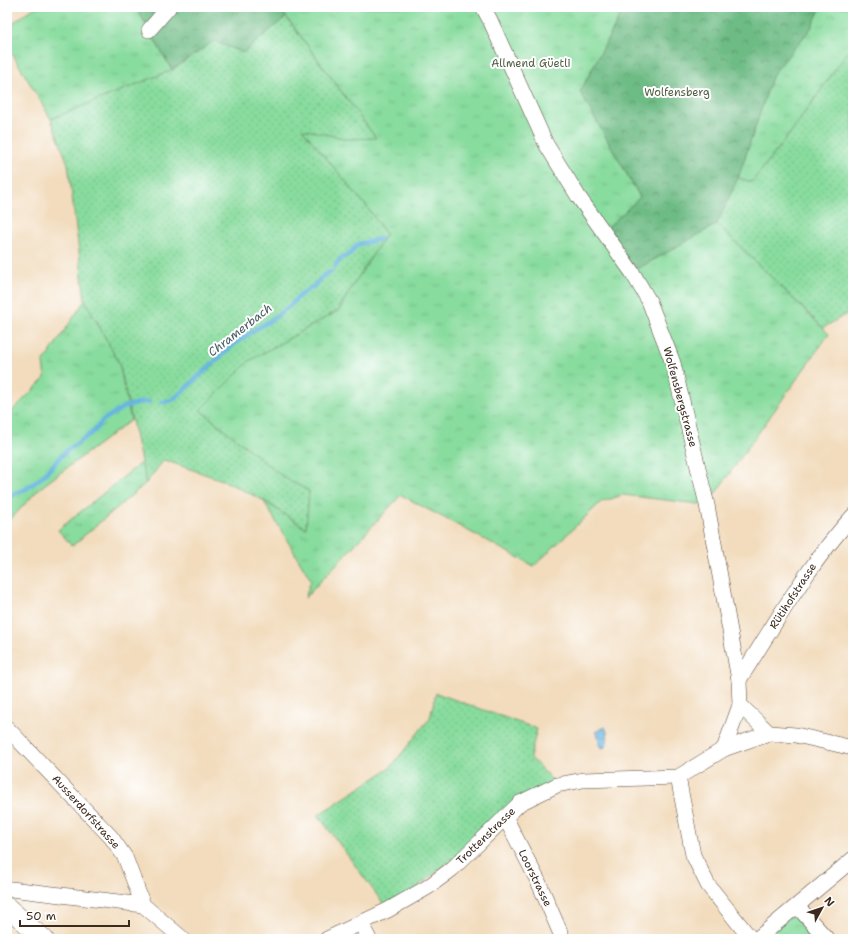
<svg xmlns="http://www.w3.org/2000/svg" width="860" height="946" font-family="'Shantell Sans',sans-serif">
<defs>
<pattern id="grass-tufts" width="24" height="20" patternUnits="userSpaceOnUse"><rect width="24" height="20" fill="#88dc9e"/><path d="M3 7l-1-3M5 7V3M7 7l1-3M15 17l-1-3M17 17v-4M19 17l1-3" fill="none" stroke="#76bd88"/></pattern>
<pattern id="forest-crowns" width="20" height="18" patternUnits="userSpaceOnUse"><rect width="20" height="18" fill="#6ebc85"/><path d="M2 6a3 3 0 1 1 6 0M12 15a3 3 0 1 1 6 0" fill="none" stroke="#5c996c"/></pattern>
<pattern id="garden-dots" width="8" height="8" patternUnits="userSpaceOnUse"><rect width="8" height="8" fill="#88dc9e"/><path d="M2 2h.1M6 6h.1" fill="none" stroke="#76bd88" stroke-width="1.8" stroke-linecap="round"/></pattern>
<pattern id="water-waves" width="16" height="10" patternUnits="userSpaceOnUse"><rect width="16" height="10" fill="#67b5e1"/><path d="M0 5q4-4 8 0t8 0" fill="none" stroke="#5693b6"/></pattern>
</defs>
<rect width="100%" height="100%" fill="#fff"/>
<filter id="ink" filterUnits="userSpaceOnUse"><feTurbulence type="fractalNoise" baseFrequency=".025" numOctaves="2"/><feDisplacementMap in="SourceGraphic" scale="8" xChannelSelector="R" yChannelSelector="G"/><feConvolveMatrix kernelMatrix="1 2 1 2 8 2 1 2 1" color-interpolation-filters="sRGB"/></filter>
<filter id="wash" filterUnits="userSpaceOnUse"><feTurbulence type="fractalNoise" baseFrequency=".012" numOctaves="4" result="noise"/><feDisplacementMap in="SourceGraphic" scale="16" xChannelSelector="R" yChannelSelector="G"/><feGaussianBlur stdDeviation="0.9" result="paint"/><feColorMatrix in="noise" values="0 0 0 0 0 0 0 0 0 0 0 0 0 0 0 0 0 1.4 0 .05"/><feComposite in="paint" operator="in"/></filter>
<g filter="url(#wash)">
<rect width="100%" height="100%" fill="#f2dcbd"/>
<g fill="url(#grass-tufts)" stroke="#62835e">
<polygon points="35,7 136,7 172,70 51,119 7,45 7,27"/>
<polygon points="279,7 625,7 580,92 640,197 604,232 632,272 717,224 829,334 707,505 623,495 601,502 534,566 401,495 305,598 311,580 263,500 305,528 309,491 283,477 200,410 249,361 339,310 348,293 386,234 367,207 301,128 348,139 375,137"/>
<polygon points="821,7 853,7 853,45 789,135 752,182 738,178 773,74 811,28"/>
<polygon points="85,300 119,363 131,420 40,488 7,523 7,416 45,378 43,363"/>
<polygon points="142,462 146,483 72,546 58,530"/>
<polygon points="797,906 827,939 757,939"/>
</g>
<g fill="url(#forest-crowns)" stroke="#547352">
<polygon points="136,7 279,7 286,17 243,53 214,42 172,70"/>
<polygon points="625,7 821,7 811,28 773,74 738,178 717,224 632,272 603,232 640,197 580,92"/>
</g>
<g fill="url(#garden-dots)" stroke="#62835e">
<polygon points="286,17 376,138 348,139 302,129 367,207 386,234 348,293 339,310 249,361 200,410 283,477 309,491 306,528 263,500 222,480 164,460 146,483 119,363 85,300 68,164 51,119 172,70 214,41 243,53"/>
<polygon points="853,45 853,310 823,328 717,224 738,178 752,182 789,135"/>
<polygon points="436,693 537,729 530,757 557,785 505,818 388,910 318,815 390,768 430,718"/>
</g>
<path fill="url(#water-waves)" stroke="#517080" d="M605,727C608,732 609,741 605,747L602,748L599,745V738L595,732Z"/>
<g fill="none" stroke-linecap="round" stroke-linejoin="round">
<g stroke="#67b5e1" stroke-width="4.5">
<polyline points="335,267 340,259 351,253 355,247 359,244 380,239"/>
<polyline points="161,402 165,402 174,399 232,346 256,329 271,320 291,305 301,294 314,286 323,276 331,272"/>
<polyline points="7,508 10,497 15,493 26,489 41,478 65,452 94,431 103,420 124,407 143,402 149,402"/>
</g>
</g>
</g>
<g filter="url(#ink)">
<g fill="none" stroke-linecap="round" stroke-linejoin="round">
<defs>
<g id="minor">
<polyline points="483,7 490,20 546,144 578,196 632,272 649,301 673,363 707,505 739,680 740,705 769,733 796,735 853,748"/>
<polyline points="149,30 169,7"/>
<path d="M739,680C775,624 808,565 853,516"/>
<polyline points="7,728 111,837 125,857 143,905 183,939"/>
<polyline points="724,749 769,733"/>
<polyline points="678,777 693,855 708,885 751,939"/>
<polyline points="505,817 538,881 563,939"/>
<polyline points="7,890 11,889 143,905"/>
<polyline points="797,906 827,939"/>
<polyline points="361,924 369,939"/>
<polyline points="327,939 388,910 428,887 452,869 520,803 557,785 583,780 678,777 724,749 740,705"/>
<polyline points="757,939 853,859"/>
</g>
<polyline id="tertiary" points="7,907 44,939"/>
</defs>
<use href="#minor" stroke="#564536" stroke-width="16"/>
<use href="#tertiary" stroke="#564536" stroke-width="20"/>
<use href="#minor" stroke="#fff" stroke-width="15"/>
<use href="#tertiary" stroke="#fff" stroke-width="19"/>
</g>
</g>
<g text-anchor="middle" dominant-baseline="central" stroke-width="4" stroke-linejoin="round" paint-order="stroke">
<g font-size="11" fill="#525f44" stroke="#fff">
<text x="531" y="63">Allmend Güetli</text>
<text x="677" y="92">Wolfensberg</text>
</g>
<g font-size="11" fill="#3b2a1e" stroke="#fff">
<text transform="translate(680 397) rotate(75)">Wolfensbergstrasse</text>
<text transform="translate(793 596) rotate(-57)">Rütihofstrasse</text>
<text transform="translate(86 812) rotate(48)">Ausserdorfstrasse</text>
<text transform="translate(486 836) rotate(-44)">Trottenstrasse</text>
<text transform="translate(535 878) rotate(64)">Loorstrasse</text>
</g>
<g font-size="12" font-style="italic" fill="#4a5b62" stroke="#fff">
<text transform="translate(240 330) rotate(-38)">Chramerbach</text>
</g>
</g>
<rect width="860" height="946" fill="none" stroke="#fff" stroke-width="24"/>
<g transform="translate(822 908) rotate(50)" stroke="#ffffff" stroke-width="3" paint-order="stroke">
<path d="M0-3L7 15L0 10L-7 15Z" fill="#3b2a1e"/>
<text y="-6" font-size="11" font-weight="bold" text-anchor="middle" fill="#3b2a1e">N</text>
</g>
<path d="M20 920v6h109v-6" fill="none" stroke="#3b2a1e" stroke-width="2"/>
<text x="26" y="920" font-size="12" fill="#3b2a1e" stroke="#ffffff" stroke-width="3" paint-order="stroke">50 m</text>
</svg>
